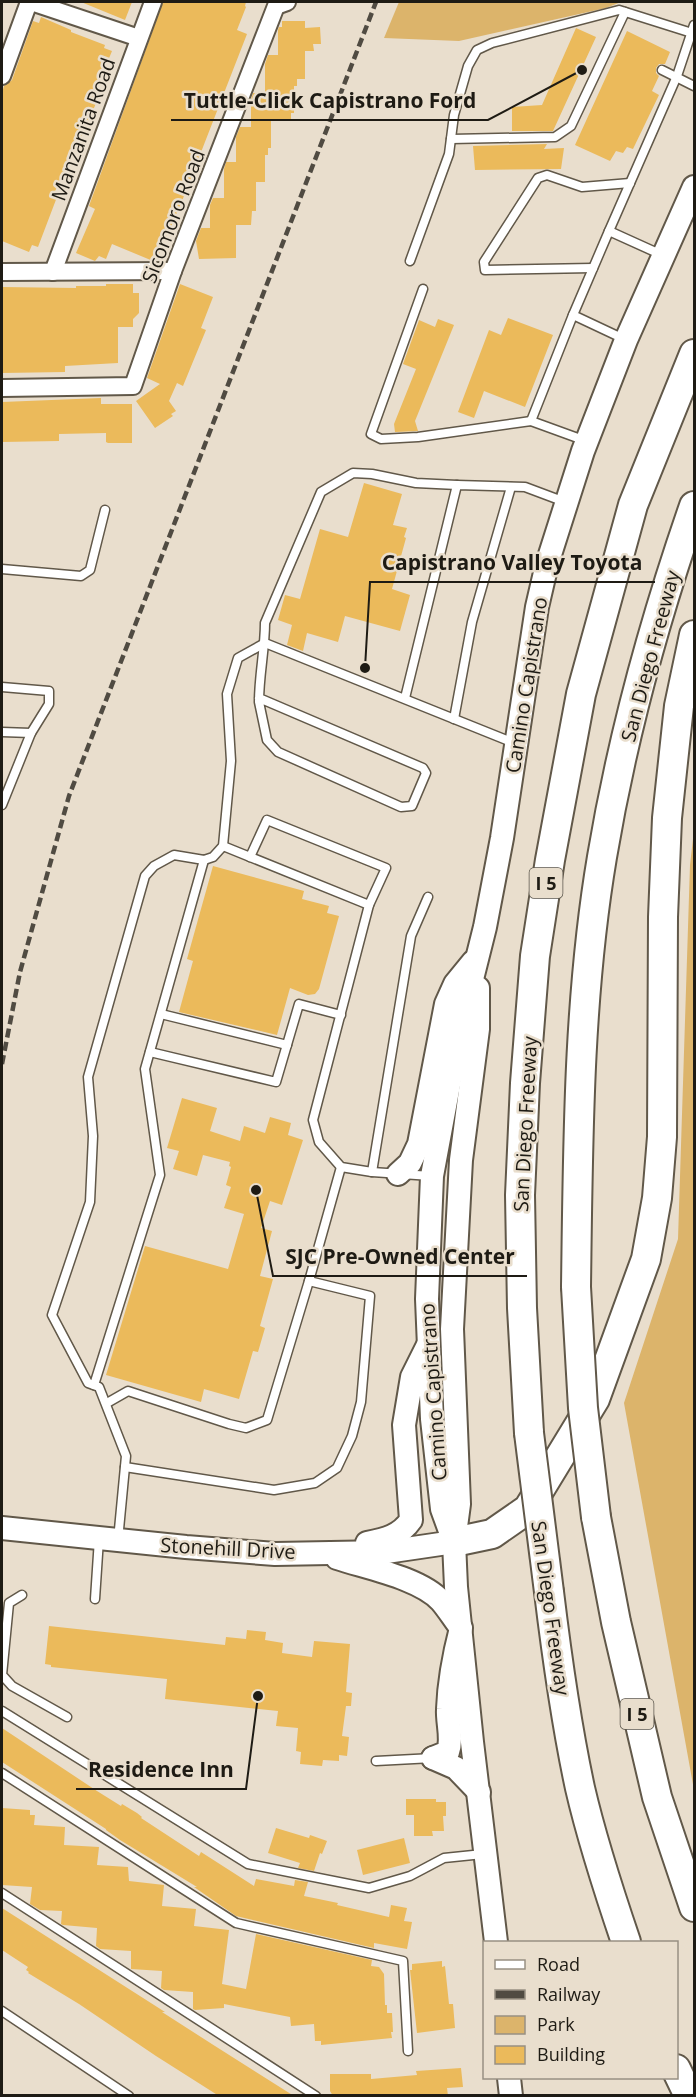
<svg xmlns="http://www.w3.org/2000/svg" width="696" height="2097" font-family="'Open Sans',sans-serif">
<rect width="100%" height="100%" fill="#e9decd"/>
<g fill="#dcb46b">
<polygon points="399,2 621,2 606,8 459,41 384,38"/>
<polygon points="694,830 694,1790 624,1403 678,1239 690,865"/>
</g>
<g fill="#ebba5b">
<polygon points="81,2 132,2 125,20"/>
<polygon points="163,2 246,2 245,6 246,7 237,30 247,34 182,201 158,257 153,261 112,244 106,259 99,256 95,261 76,253 95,209 89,206"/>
<polygon points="41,17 71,30 71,32 105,45 104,48 112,51 96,90 101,92 65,174 63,173 53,196 57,197 38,247 32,245 29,252 2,241 2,93 4,86 12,80 33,21 39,23"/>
<polygon points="282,21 305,21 305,28 320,27 321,44 313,44 314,51 305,51 305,79 297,79 297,86 294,86 294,113 291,113 291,120 271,120 271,148 268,148 268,155 265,155 265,182 256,182 256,211 252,211 251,225 236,225 236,258 199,259 196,241 201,228 210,228 210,205 213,198 224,198 224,169 226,162 236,162 236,137 240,127 251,127 251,100 253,93 265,93 265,64 268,55 278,55 278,30 279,27 282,27"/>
<polygon points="576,28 596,37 553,131 512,131 512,107 542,105"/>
<polygon points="627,31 670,52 665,64 659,64 656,68 656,73 659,76 652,91 659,95 633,149 627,147 623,153 616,151 610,161 575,145"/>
<polygon points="547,144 544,149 564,148 561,169 475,170 473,146"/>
<polygon points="106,284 133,284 133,293 139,293 139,313 133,319 133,327 118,327 118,363 65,366 65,372 2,373 2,287 76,288 76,286 106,286"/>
<polygon points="180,284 213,297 201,328 206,330 183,386 177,383 169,401 176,411 171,414 173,416 155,428 136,401 160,384 147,378"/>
<polygon points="508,318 553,335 525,407 484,391 474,418 458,412 489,330 501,335"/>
<polygon points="438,319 454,325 415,421 418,431 395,432 394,424 416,369 403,364 418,323 419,320 435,327"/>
<polygon points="101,398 101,404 132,404 132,443 108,443 106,442 106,433 59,434 59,441 2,442 2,402"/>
<polygon points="364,483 402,494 393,525 407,528 404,537 406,538 392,589 410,595 400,631 345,616 338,642 307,633 303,651 287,645 292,625 278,620 285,595 300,599 320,529 348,537"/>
<polygon points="213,866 304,891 302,899 329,906 327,913 339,916 319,989 315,994 308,995 290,988 277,1035 179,1012 193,961 187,959"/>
<polygon points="182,1098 217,1108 210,1131 240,1141 244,1126 265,1133 270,1117 291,1123 288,1135 303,1140 282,1205 270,1201 261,1228 272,1231 260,1276 273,1279 260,1326 265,1328 258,1352 253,1351 239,1399 204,1389 201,1402 106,1375 145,1246 228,1269 244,1214 224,1208 231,1187 226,1185 231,1167 229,1166 230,1162 203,1155 197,1176 173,1169 179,1151 167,1148"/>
<polygon points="49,1626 225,1645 226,1637 246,1639 247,1630 266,1632 265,1640 283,1643 282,1653 312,1657 314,1641 350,1644 346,1692 352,1693 351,1706 346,1706 342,1736 349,1737 347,1756 339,1755 339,1761 323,1760 322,1766 300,1764 301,1752 296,1751 298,1728 276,1726 278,1711 165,1699 167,1679 51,1667 51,1665 45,1664"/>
<polygon points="2,1728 97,1791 121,1806 122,1804 137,1813 142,1817 141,1818 199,1856 201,1852 254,1886 256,1879 294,1886 295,1880 308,1882 304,1896 338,1903 337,1905 389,1917 391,1905 407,1908 404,1921 412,1922 407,1949 374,1943 374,1948 236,1916 194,1887 197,1887 120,1840 106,1830 106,1829 2,1762"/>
<polygon points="406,1799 436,1799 436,1802 446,1802 446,1816 443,1816 444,1831 432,1831 433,1836 414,1836 414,1815 406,1815"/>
<polygon points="2,1808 30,1810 30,1815 35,1815 34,1825 65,1827 64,1845 99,1847 97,1865 128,1867 129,1881 164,1885 162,1906 196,1909 194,1926 229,1930 222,1984 246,1989 256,1934 372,1960 371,1966 379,1967 384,1974 385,2005 387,2005 387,2013 392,2013 393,2032 391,2032 392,2038 321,2045 321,2041 315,2041 314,2024 291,2026 290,2017 224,2004 224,2008 195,2010 193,2009 193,1992 164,1990 161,1988 162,1971 131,1969 131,1951 100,1949 96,1946 97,1928 63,1925 61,1924 62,1911 40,1910 30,1904 32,1887 2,1885"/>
<polygon points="276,1828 309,1838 310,1835 327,1841 322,1854 320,1853 314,1871 298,1868 300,1863 268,1853"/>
<polygon points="404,1838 410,1863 363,1875 357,1850"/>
<polygon points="2,1908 165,2012 162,2012 215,2046 294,2096 219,2096 156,2056 79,2004 28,1973 29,1972 26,1970 28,1967 2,1950"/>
<polygon points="442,1961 442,1967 445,1966 449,2004 453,2004 455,2028 417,2033 410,1970 412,1970 412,1964"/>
<polygon points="461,2068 463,2087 447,2088 448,2096 333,2096 330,2091 330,2074 371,2074 371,2079 417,2075 416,2071"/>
</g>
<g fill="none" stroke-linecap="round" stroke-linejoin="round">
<defs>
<g id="lane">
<polyline points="662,70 694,86"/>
<polyline points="451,139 555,137 571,126 625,12"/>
<polyline points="662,255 609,231 677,76 694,25"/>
<polyline points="410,261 449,154 454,115 468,66 477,50 492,43 619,10 692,33"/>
<polyline points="593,268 485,270 484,262 538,178 547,175 582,187 630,183"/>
<polyline points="423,289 371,434 381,439 418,437 531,421"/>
<polyline points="573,315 624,339"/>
<polyline points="586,441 531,421 573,315 609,231"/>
<polyline points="2,569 81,576 90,570 105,510"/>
<polyline points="2,687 49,691 49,704 31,733 2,732"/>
<path d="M259,698L423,768L426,773L412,806L401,807L278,752L267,740L259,702C259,675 265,649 265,623L321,492L353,473L372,474L416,483L457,485"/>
<polyline points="405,698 457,485 525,487 565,502"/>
<polyline points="454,719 472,622 511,487"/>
<polyline points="2,805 31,733"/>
<polyline points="223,846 369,905 313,1120 319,1142 341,1167 372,1172 431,1176"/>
<polyline points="250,857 267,820 386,868 369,905"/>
<polyline points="161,1014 287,1045"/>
<polyline points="150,1052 276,1082 299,1004 341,1015"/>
<polyline points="372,1172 411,936 428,897"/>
<polyline points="94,1385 160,1175 145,1069 204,860"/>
<polyline points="107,1403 128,1391 229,1424 246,1428 267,1420 309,1281"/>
<polyline points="125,1467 274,1490 315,1483 337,1468 352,1436 361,1402 370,1296 309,1281 341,1167"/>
<polyline points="118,1540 126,1456 99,1387 88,1383 52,1315 90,1202 93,1136 88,1077 145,876 154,866 174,855 204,860 213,857 223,846 231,761 227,694 238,658 265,643 514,743"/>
<polyline points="22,1595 9,1603 2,1675 12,1686 67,1717"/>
<polyline points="95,1599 99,1539"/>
<polyline points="2,1711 248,1864 369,1888 410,1876 444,1858 483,1854"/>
<polyline points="376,1761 433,1758"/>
<polyline points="2,1773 236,1923 403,1961 408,2051"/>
<polyline points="2,1893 316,2096"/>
<polyline points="2,2011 129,2096"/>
</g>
<g id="street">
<polyline points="31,2 139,38"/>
<polyline points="2,76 29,2"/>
<polyline points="2,272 173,271"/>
<polyline points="53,272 153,2"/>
<polyline points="2,388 133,386 173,271 276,6 287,2"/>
</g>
<g id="secondary">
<polyline points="478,988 478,1029 461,1160 452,1329 459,1504 454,1542 456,1587 472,1742 496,1942"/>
<polyline points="398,1174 410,1163 419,1144 446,1004 455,984 473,962"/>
<polyline points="2,1528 186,1547 275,1554 386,1552 454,1542"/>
<polyline points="454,1542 442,1509 432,1419 427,1299 432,1176 459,1031 485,927 502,838 537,607 547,564 583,451 626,340 694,187"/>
<path d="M367,1543C386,1539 400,1536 411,1520L404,1425L412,1377L428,1345"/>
<path d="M337,1558C367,1568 420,1578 441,1601C448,1609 454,1619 461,1628C454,1655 449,1681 448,1709C447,1723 453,1738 448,1752L433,1758"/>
<polyline points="433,1758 456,1768 479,1792"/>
<polyline points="509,2078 511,2096"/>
</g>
<g id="highway">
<path d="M576,1287C578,1144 578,999 602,857C622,738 654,621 694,506"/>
<polyline points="529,1433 522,1308 520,1195 525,1083 535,956 550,860 581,694 633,505 694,354"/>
<polyline points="596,1517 616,1622 657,1797 694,1907"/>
<polyline points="454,1542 492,1534 528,1509 595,1399 646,1259 657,1198 662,1137 663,917 667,818 679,706 694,635"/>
<path d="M549,1592C557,1658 566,1723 580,1788C592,1840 609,1892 626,1942"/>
<polyline points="676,2069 689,2096"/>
</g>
</defs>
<use href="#lane" stroke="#615849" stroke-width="11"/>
<use href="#street" stroke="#615849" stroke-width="20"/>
<use href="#secondary" stroke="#615849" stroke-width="26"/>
<use href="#highway" stroke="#615849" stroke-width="32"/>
<use href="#lane" stroke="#fff" stroke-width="8"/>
<use href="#street" stroke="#fff" stroke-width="16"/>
<use href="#secondary" stroke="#fff" stroke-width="22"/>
<use href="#highway" stroke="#fff" stroke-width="28"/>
<polyline stroke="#504b42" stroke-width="4.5" stroke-dasharray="9 4.5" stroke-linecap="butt" points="2,1064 20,972 69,796 376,2"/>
<defs>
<g id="highway-bridge">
<polyline points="576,1287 583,1408 596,1517"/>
<polyline points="529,1433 549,1592"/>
</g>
</defs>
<use href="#highway-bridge" stroke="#615849" stroke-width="32" stroke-linecap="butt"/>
<use href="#highway-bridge" stroke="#fff" stroke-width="28"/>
</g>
<g text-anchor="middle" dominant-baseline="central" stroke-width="5" stroke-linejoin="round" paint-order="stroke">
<g fill="#e9decd" stroke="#5b564c" stroke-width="1.5">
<rect x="529.5" y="868" width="33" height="30" rx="4.5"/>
<rect x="620.5" y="1699" width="33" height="30" rx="4.5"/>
</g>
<g font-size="18" font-weight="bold" fill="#1e1b14">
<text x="546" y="883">I 5</text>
<text x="637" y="1714">I 5</text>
</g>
<g font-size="20" fill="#1e1b14" stroke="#e9decd">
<text transform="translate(83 129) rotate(-70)">Manzanita Road</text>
<text transform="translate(173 216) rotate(-69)">Sicomoro Road</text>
<text transform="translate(650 656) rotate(-75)">San Diego Freeway</text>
<text transform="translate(526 685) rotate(-81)">Camino Capistrano</text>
<text transform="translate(525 1124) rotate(-87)">San Diego Freeway</text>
<text transform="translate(433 1392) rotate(-94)">Camino Capistrano</text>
<text transform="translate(228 1548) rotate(3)">Stonehill Drive</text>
<text transform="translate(551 1608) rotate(82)">San Diego Freeway</text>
</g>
</g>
<path fill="none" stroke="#1e1b14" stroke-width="2" d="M582 70L488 120H171M365 668L370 582H655M256 1190L273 1276H527M258 1696L246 1789H76"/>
<g fill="#1e1b14" stroke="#e9decd" stroke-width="2">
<circle cx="582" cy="70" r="6"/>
<circle cx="365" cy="668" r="6"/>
<circle cx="256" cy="1190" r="6"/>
<circle cx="258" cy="1696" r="6"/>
</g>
<g font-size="21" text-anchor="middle" font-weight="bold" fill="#1e1b14" stroke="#e9decd" stroke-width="5" stroke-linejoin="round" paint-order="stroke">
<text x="330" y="108">Tuttle-Click Capistrano Ford</text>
<text x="512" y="570">Capistrano Valley Toyota</text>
<text x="400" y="1264">SJC Pre-Owned Center</text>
<text x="161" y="1777">Residence Inn</text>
</g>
<rect width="696" height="2097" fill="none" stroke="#1e1b14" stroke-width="6"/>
<rect x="483" y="1941" width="195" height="138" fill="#e9decd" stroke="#989083" stroke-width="1.5"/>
<rect x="495" y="1960" width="30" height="9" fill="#ffffff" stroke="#989083" stroke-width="1.5"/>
<text x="537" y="1971" font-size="18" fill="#1e1b14">Road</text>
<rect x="495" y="1990" width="30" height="9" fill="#504b42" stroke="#989083" stroke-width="1.5"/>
<text x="537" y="2001" font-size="18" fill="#1e1b14">Railway</text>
<rect x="495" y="2016" width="30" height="18" fill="#dcb46b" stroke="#989083" stroke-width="1.5"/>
<text x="537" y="2031" font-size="18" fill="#1e1b14">Park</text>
<rect x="495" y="2046" width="30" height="18" fill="#ebba5b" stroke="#989083" stroke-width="1.5"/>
<text x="537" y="2061" font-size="18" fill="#1e1b14">Building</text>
</svg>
